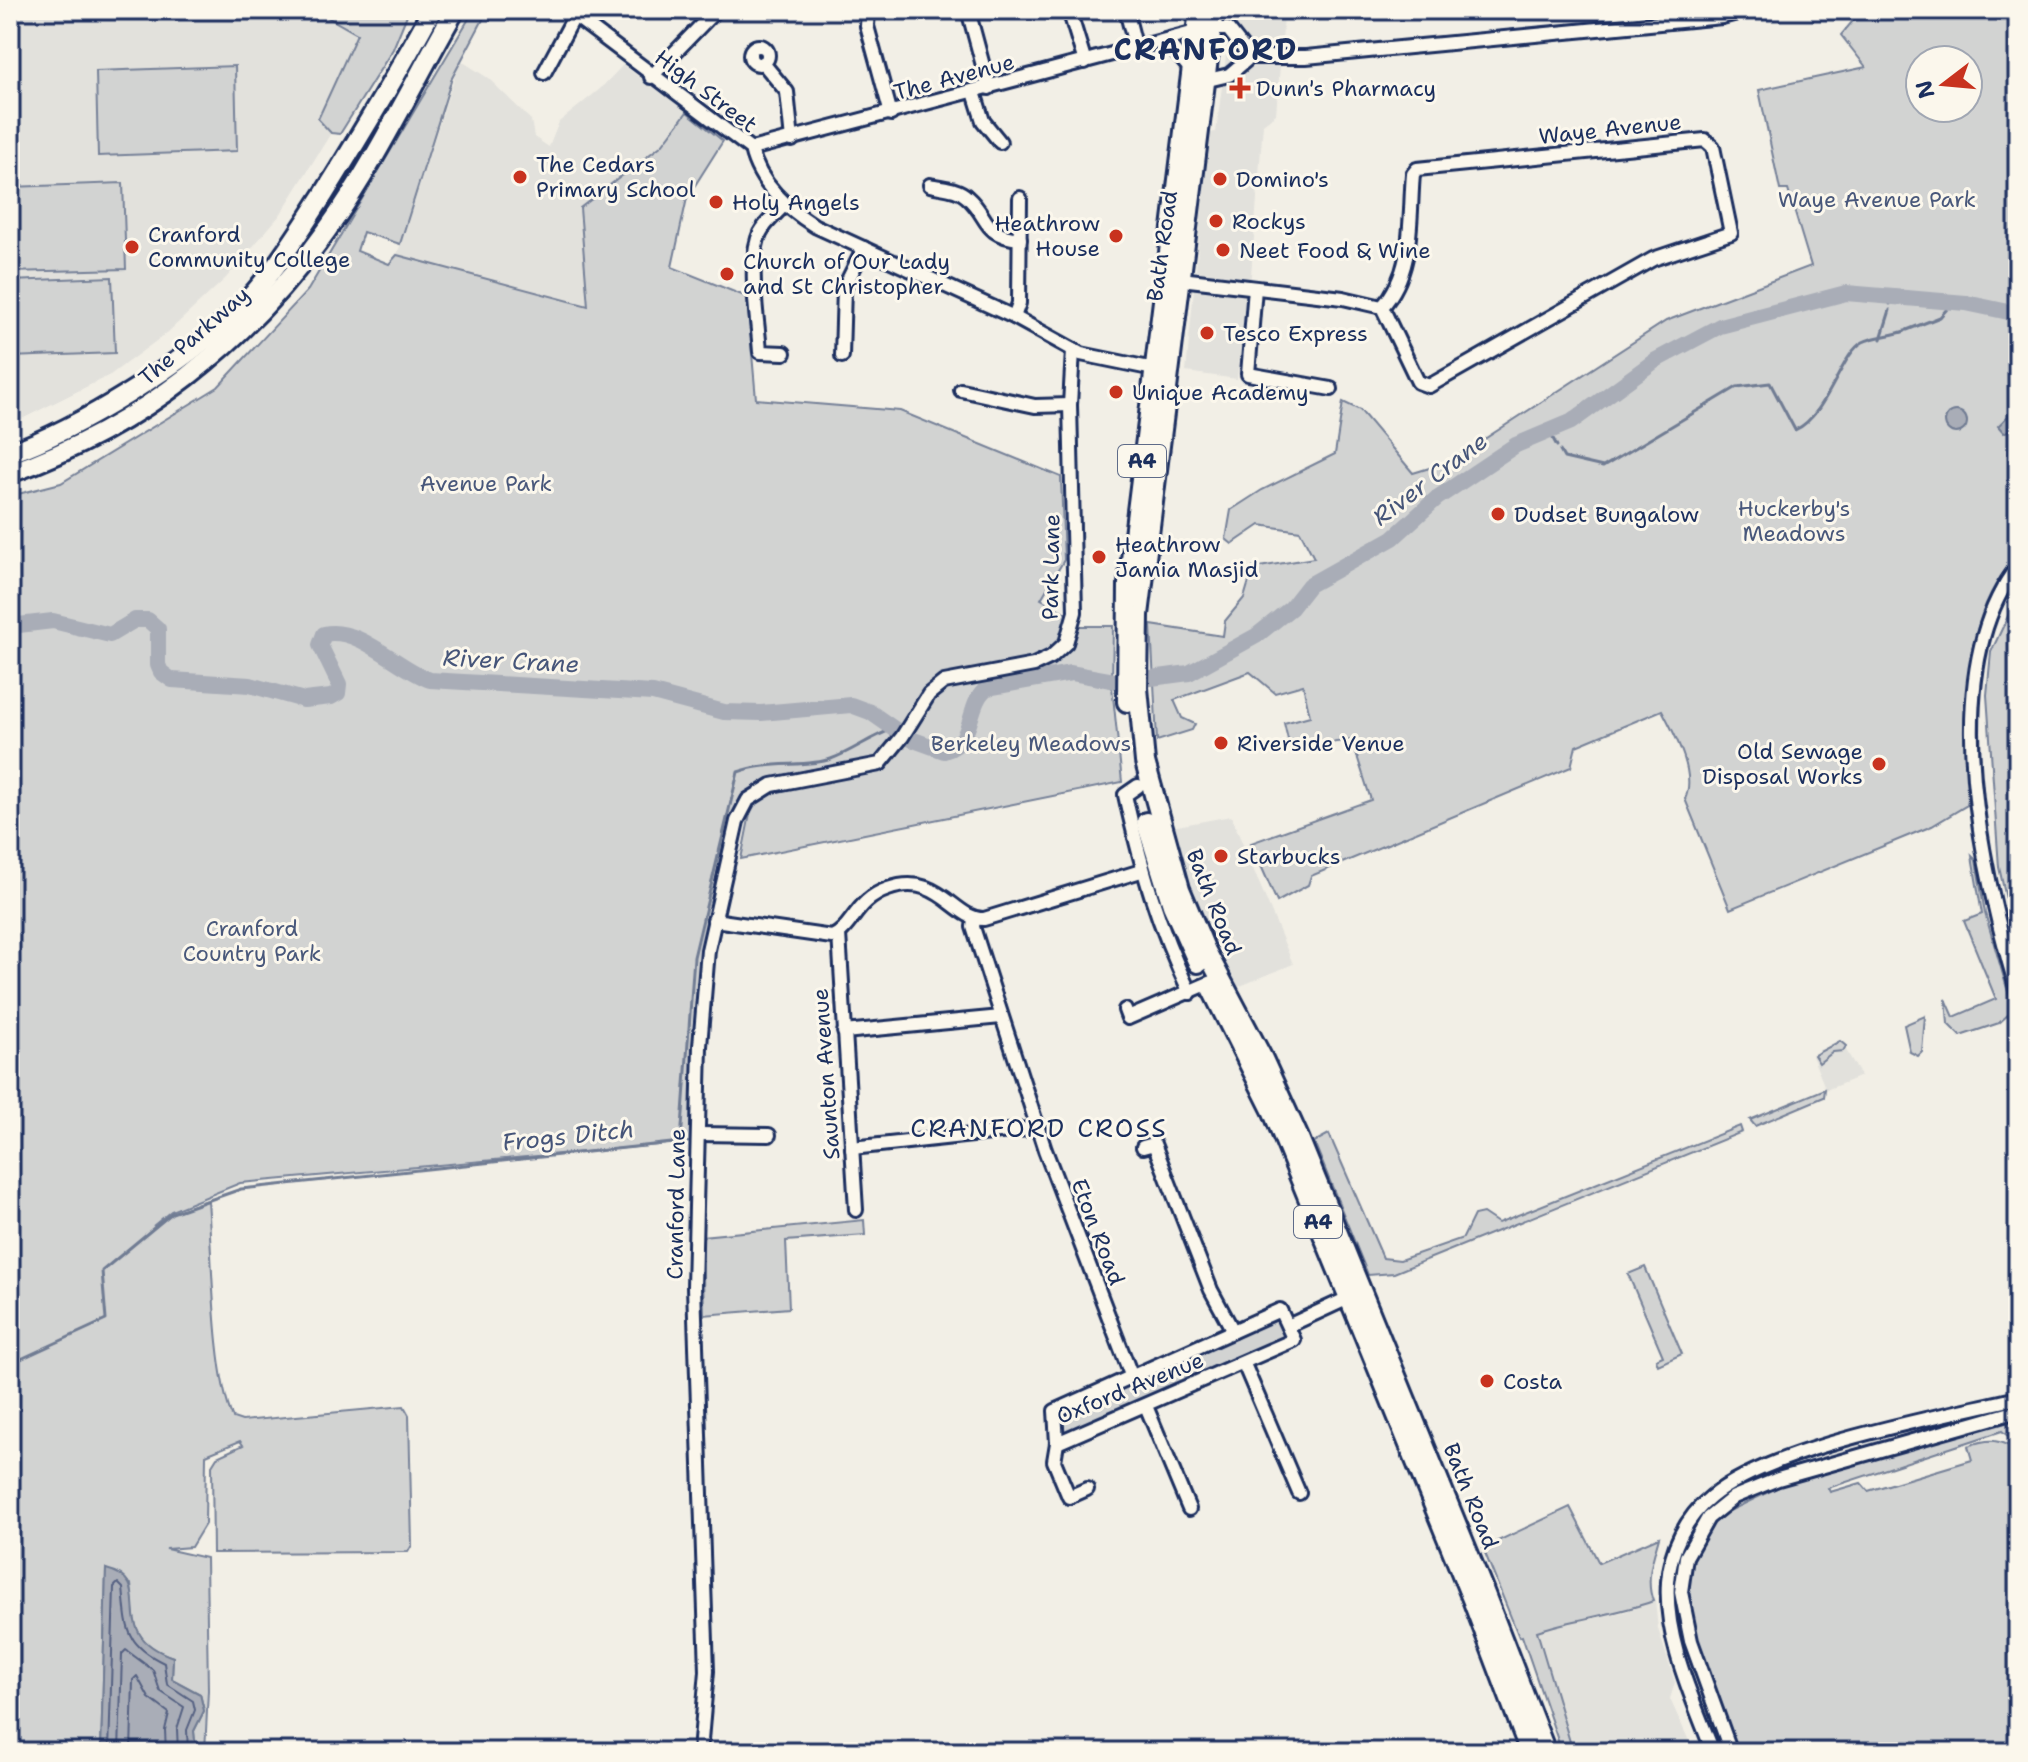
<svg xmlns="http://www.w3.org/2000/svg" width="2028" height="1762" font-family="'Shantell Sans',sans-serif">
<rect width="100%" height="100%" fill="#f2efe6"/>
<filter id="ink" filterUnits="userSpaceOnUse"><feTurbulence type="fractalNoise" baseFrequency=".0125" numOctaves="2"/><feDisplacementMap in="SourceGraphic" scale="16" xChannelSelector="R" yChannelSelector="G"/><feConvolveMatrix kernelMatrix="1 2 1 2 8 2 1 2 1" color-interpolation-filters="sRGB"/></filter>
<g filter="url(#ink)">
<g fill="#e2e1dc">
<polygon points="10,10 315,10 358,34 318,118 331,133 280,215 226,278 167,333 110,375 10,425"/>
<polygon points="1232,10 1278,10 1284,17 1276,114 1263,124 1250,287 1237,379 1186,372 1209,133 1216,132"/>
<polygon points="460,60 488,78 531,120 534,137 549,147 559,122 600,89 623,65 687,112 662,145 580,208 589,307 397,255"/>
<polygon points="1231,816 1293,964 1238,987 1195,897 1172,827"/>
<polygon points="1842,1043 1861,1076 1826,1090 1812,1056 1819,1050"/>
<polygon points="1655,1600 1658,1629 1675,1682 1670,1699 1694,1752 1573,1752 1537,1631 1583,1618 1624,1612"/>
</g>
<g fill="#d2d3d2" stroke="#768198" stroke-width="2" fill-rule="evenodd">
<polygon points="315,10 409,10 393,49 340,134 331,133 318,119 357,34"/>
<path d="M474,10H488L452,78L400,244L363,232L357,251L389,264L397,255L588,306L580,208L662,145L687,112L723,141L687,198L672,267L747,297L756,399L900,411L1061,477L1064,560L1041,599L1066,613L1076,626H1113L1112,686L1122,782L741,859L752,804L774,789L880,768L868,759C830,768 771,770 742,800C707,836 695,1083 691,1142L240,1183L171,1211L153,1226L172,1213L208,1200C212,1251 213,1378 233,1418L242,1421L404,1406L409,1415L412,1545L408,1552L213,1553L212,1465L217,1457L243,1445L240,1441L206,1455L205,1524L191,1547L166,1549L206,1558L208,1690L205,1752H196L194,1731L204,1711L200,1694L172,1679L173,1657C130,1642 135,1623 131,1584L106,1569L101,1752H10V496L61,483L218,387L308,290Z"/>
<path d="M1862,10H2018V555C1972,602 1965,675 1966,737C1966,759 1971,784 1967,805L1932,826L1730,909L1685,799C1697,773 1674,733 1662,710L1576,746L1571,767L1311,876L1308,885L1277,902L1251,843L1371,800L1352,740L1290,748L1284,723L1310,716L1303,685L1275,693L1250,672L1174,700L1182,718L1195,724L1192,730L1157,741L1151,625L1223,636L1225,621L1244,598L1253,568L1314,558L1300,531L1260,525L1232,544L1226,539L1231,510L1262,490L1335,454L1343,402L1360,410L1413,473L1449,462L1666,321L1811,266L1788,190H1780L1759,90L1866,67L1841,35ZM1920,60H1968V108H1920Z"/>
<polygon points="235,66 237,151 98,156 96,71"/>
<polygon points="123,183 126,269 10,272 10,187"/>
<polygon points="112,277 115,353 10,357 10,281"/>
<polygon points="2018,595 2018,953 1999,867 1987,695 1991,652"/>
<polygon points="1972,856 1976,860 1985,913 2010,999 2009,1014 1999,1023 1960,1036 1948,1024 1946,999 1954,1017 1996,999 1964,921 1982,914"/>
<polygon points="1925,1016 1922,1052 1918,1056 1910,1052 1904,1025"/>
<polygon points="1840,1041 1846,1046 1843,1051 1833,1052 1819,1063 1814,1055"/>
<polygon points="1825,1089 1824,1097 1755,1126 1750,1120"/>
<polygon points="1740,1126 1742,1132 1394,1273 1368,1275 1314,1142 1329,1134 1383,1258 1400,1260 1463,1238 1474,1215 1483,1213 1498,1223"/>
<polygon points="864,1220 865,1235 786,1241 789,1308 704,1315 702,1236"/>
<polygon points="1645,1267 1682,1354 1658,1365 1656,1359 1663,1356 1628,1274"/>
<polygon points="1276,1316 1286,1338 1062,1435 1061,1412"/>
<path d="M2005,1419L2017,1437H2009L2002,1431L1828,1488L1830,1492L1861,1483L1868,1491L1972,1460L1968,1446C1990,1438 1999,1439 2018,1451V1752H1736L1702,1653L1689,1605L1690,1567L1704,1535L1721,1515L1785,1484Z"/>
<path d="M1570,1507L1599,1563L1659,1537C1653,1558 1645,1580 1653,1601C1616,1615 1576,1618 1537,1631L1573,1752H1562L1522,1636L1519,1637L1483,1548Z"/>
</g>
<g fill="#a9adb7" stroke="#707b93" stroke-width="2">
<polygon points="2018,406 2018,425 2004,433 1998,426"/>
<circle cx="1956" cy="422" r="11"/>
<path d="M106,1569C161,1582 102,1633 173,1657L172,1679L200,1694L204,1711L194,1731L196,1752H101Z"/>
</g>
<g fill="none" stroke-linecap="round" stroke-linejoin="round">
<g stroke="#546182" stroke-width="2">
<path d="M109,1752L114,1587L118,1583L123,1588C127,1627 124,1644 164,1663L167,1684L193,1701L195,1710L187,1730L188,1752"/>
<polyline points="119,1752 122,1654 126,1650 153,1670 160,1691 184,1707 177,1729 178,1752"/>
<polyline points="131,1752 133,1680 137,1676 149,1698 169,1713 165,1730 166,1752"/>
</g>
<g stroke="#707b93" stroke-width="3">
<polyline points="1890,304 1890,297"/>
<polyline points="1907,330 1940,317 1954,301"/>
<polyline points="1881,339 1890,310"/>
<polyline points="1550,433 1557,446"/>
<path d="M1560,451L1564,458L1603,467L1737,387L1770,383L1795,430C1828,415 1841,353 1863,342C1875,336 1892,336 1905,331"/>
<path d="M10,1364L106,1320L102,1271L172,1213L241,1189L681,1142L694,957L738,772C770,760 805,768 831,759C853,751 870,737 893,729"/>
</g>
<g stroke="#a9adb7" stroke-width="16">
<path d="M10,626L53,621L110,635L135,620H148L158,629V665L161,672L172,680L250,685L304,700L331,697L338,693L339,684L320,645L324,634C359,626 397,668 430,680L653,693L724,712L761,713L851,705L870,712L903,735"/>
<path d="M911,739L944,751C977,742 965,705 987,688L1071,673L1121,682L1189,673L1256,636L1291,608L1309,585L1393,538L1437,498L1516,445L1571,422L1656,360L1720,326L1846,293L1966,303L2018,314"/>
</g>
<defs>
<g id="minor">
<path d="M567,10L751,149C759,184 787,208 815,226L1014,317L1081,354L1154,369"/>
<polyline points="868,10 867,26 891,114"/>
<polyline points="968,10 989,88"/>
<polyline points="1069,10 1085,62"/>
<polyline points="1126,10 1136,49"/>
<polyline points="1167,42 1193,72 1208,80 1229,75 1250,57"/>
<circle cx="759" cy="55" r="9"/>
<polyline points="1250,57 1306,57 1722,17 1748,10"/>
<polyline points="763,63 787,92 792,140"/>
<polyline points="544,73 575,15"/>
<polyline points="651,77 716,10"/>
<polyline points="974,92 983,121 1000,142"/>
<polyline points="751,149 1207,29 1228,29 1250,57"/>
<path d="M930,185C942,188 958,188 967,197C990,217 981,235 1020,239"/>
<path d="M1181,279L1343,298L1382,307L1418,382L1429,386L1653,259L1731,233L1713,147L1705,140L1417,169L1413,174C1409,218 1415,271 1382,307"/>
<polyline points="1255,288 1248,374 1331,389"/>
<polyline points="1014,317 1019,303 1020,198"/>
<path d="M784,353L760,352C758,320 747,262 760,233C765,223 777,213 785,204"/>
<polyline points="842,356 844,288 864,248"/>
<polyline points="961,390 1035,406 1070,405"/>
<path d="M2018,566C1935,671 1983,876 2018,994"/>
<path d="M1138,786L1125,795C1142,871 1157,923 1190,993"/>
<polyline points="974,919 973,927 1045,1150 1131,1375"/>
<path d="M714,920L832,937C853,928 855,900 888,889C939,871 954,920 984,919L1141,871"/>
<polyline points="839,934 856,1210"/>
<polyline points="1125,1010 1128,1018 1216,980"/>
<polyline points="844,1032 1001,1017"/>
<polyline points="698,1134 769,1135"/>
<polyline points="1143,1147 1154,1144 1211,1290 1233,1331"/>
<polyline points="852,1148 1037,1128"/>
<polygon points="1280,1310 1294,1340 1057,1443 1055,1411"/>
<polyline points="1288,1326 1355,1295"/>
<polyline points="1244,1364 1299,1493"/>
<polyline points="1146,1406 1189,1509"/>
<polyline points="1057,1443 1054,1461 1069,1497 1087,1489"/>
<polyline points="700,1752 707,1671 694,1287 700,1046 708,950 737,821 748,800 772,785 880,764 902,737 929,694 944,682 1034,665 1051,657 1066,643 1075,612 1070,405 1073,350"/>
<path d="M1713,1752C1693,1699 1664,1639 1668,1582C1670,1549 1686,1517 1711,1497C1771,1447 1938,1417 2018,1398"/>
<polyline points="1731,1752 1691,1641 1681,1592 1686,1557 1708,1518 1734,1497 1778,1479 2018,1411"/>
</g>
<g id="highway">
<polyline points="1214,10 1139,615 1138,688 1145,762 1180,889 1206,951 1263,1059 1299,1138 1483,1589 1546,1752"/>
<path d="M10,453C80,428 184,364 237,311C271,278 298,234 324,194C362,133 398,73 432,10"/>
<path d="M10,473C141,427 247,342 327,230C376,162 413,83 455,10"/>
<polyline points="1127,702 1128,584 1199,10"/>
<polyline points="1146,822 1172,905 1198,963"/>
<polyline points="1210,986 1273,1112 1472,1599 1530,1752"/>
</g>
</defs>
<use href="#minor" stroke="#1b2f5e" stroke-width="18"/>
<use href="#highway" stroke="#1b2f5e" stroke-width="24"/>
<use href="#minor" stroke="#fbf7ec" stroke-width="12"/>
<use href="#highway" stroke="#fbf7ec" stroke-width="18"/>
</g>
</g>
<g fill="#c8321e" stroke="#fbf7ec" stroke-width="3">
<path d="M1236 76h8v8h8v8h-8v8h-8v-8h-8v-8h8z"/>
<circle cx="520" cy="177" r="8"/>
<circle cx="1220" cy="179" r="8"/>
<circle cx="716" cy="202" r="8"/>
<circle cx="1216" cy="221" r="8"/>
<circle cx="1116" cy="236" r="8"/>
<circle cx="132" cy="247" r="8"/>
<circle cx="1223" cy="250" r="8"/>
<circle cx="727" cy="274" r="8"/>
<circle cx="1207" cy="333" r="8"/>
<circle cx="1116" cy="392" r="8"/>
<circle cx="1498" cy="514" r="8"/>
<circle cx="1099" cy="557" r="8"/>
<circle cx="1221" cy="743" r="8"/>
<circle cx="1879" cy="764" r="8"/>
<circle cx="1221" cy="856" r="8"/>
<circle cx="1487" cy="1381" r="8"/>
</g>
<g text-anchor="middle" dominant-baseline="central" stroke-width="6" stroke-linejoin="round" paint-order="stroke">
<g fill="#fbf7ec" stroke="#5e6b89" stroke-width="2">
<rect x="1118" y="445" width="48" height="32" rx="6"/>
<rect x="1294" y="1206" width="48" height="32" rx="6"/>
</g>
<g font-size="20" font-weight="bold" fill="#1b2f5e">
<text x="1142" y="461">A4</text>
<text x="1318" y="1222">A4</text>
</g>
<g font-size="22" fill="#1b2f5e" stroke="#fbf7ec">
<text transform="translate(954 77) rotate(-15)">The Avenue</text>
<text transform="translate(706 91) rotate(37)">High Street</text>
<text transform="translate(1610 129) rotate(-6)">Waye Avenue</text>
<text transform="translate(1162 246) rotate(-82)">Bath Road</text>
<text transform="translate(194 336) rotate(-41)">The Parkway</text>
<text transform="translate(1051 567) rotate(-89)">Park Lane</text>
<text transform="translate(1214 902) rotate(68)">Bath Road</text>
<text transform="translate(826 1074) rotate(-94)">Saunton Avenue</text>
<text transform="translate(676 1204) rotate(-89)">Cranford Lane</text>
<text transform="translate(1098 1232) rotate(69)">Eton Road</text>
<text transform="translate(1130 1388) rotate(-22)">Oxford Avenue</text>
<text transform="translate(1471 1496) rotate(68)">Bath Road</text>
</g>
<g font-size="22" fill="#1b2f5e" stroke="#fbf7ec" text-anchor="start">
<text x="1256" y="88">Dunn's Pharmacy</text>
<text x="536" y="164">The Cedars<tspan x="536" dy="25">Primary School</tspan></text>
<text x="1236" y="179">Domino's</text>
<text x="732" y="202">Holy Angels</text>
<text x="1232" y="221">Rockys</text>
<text x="1100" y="223" text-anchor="end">Heathrow<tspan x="1100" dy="25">House</tspan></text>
<text x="148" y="234">Cranford<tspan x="148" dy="25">Community College</tspan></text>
<text x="1239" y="250">Neet Food &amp; Wine</text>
<text x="743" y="261">Church of Our Lady<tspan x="743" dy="25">and St Christopher</tspan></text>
<text x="1223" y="333">Tesco Express</text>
<text x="1132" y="392">Unique Academy</text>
<text x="1514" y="514">Dudset Bungalow</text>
<text x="1115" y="544">Heathrow<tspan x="1115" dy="25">Jamia Masjid</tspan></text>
<text x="1237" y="743">Riverside Venue</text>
<text x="1863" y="751" text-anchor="end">Old Sewage<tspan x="1863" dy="25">Disposal Works</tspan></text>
<text x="1237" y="856">Starbucks</text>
<text x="1503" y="1381">Costa</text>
</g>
<g font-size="22" fill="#49587b" stroke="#fbf7ec">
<text x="1877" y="199">Waye Avenue Park</text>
<text x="486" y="483">Avenue Park</text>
<text x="1794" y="508">Huckerby's<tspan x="1794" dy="25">Meadows</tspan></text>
<text x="1031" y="743">Berkeley Meadows</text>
<text x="252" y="928">Cranford<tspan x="252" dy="25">Country Park</tspan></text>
</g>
<g font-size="24" font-style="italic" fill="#465579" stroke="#fbf7ec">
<text transform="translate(1430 479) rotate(-37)">River Crane</text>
<text transform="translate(511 661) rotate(3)">River Crane</text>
<text transform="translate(568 1136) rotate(-6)">Frogs Ditch</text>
</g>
<g font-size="26" letter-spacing="2" fill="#1b2f5e" stroke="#fbf7ec">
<text x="1039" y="1127">CRANFORD CROSS</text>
</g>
<g font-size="30" font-weight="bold" letter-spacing="2" fill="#1b2f5e" stroke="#fbf7ec">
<text x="1206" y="49">CRANFORD</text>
</g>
</g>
<rect width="2028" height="1762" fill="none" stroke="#fbf7ec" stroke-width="40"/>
<rect x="20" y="20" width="1988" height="1722" fill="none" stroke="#1b2f5e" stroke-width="3" filter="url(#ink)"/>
<g transform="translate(1944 84) rotate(254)"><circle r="38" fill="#fbf7ec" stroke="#a1a7b3" stroke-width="2"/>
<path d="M0-6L14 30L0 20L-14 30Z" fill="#c8321e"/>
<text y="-12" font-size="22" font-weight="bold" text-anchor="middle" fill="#1b2f5e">N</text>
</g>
</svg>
